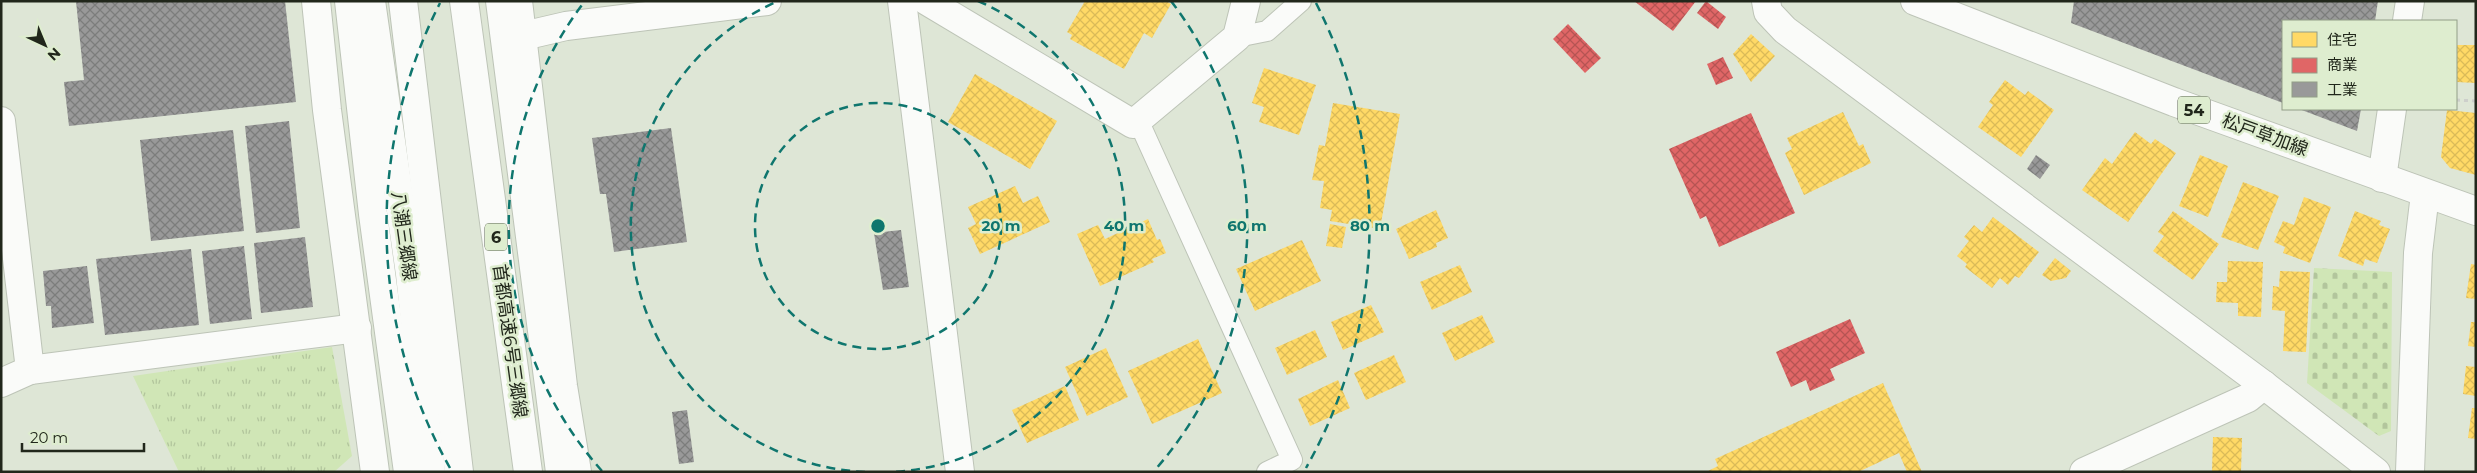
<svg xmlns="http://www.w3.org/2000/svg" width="2477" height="473" font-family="Montserrat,'Noto Sans JP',sans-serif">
<defs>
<pattern id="grass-tufts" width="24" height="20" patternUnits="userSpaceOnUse" patternTransform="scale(1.25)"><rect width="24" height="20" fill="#d0e6b6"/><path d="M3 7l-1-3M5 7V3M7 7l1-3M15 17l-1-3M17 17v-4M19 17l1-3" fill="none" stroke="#b2c59c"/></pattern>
<pattern id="cemetery-stones" width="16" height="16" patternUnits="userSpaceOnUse" patternTransform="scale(1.25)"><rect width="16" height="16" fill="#d0e6b6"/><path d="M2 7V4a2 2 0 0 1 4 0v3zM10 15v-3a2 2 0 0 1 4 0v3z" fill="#b2c59c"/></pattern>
<pattern id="homes-cross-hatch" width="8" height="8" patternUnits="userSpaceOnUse" patternTransform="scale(1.25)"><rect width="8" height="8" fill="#ffd966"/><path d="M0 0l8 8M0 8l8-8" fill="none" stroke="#daba58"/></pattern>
<pattern id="shops-cross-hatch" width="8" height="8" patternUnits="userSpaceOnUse" patternTransform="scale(1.25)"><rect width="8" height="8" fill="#e06666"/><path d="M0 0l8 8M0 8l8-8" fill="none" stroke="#b55453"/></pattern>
<pattern id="industry-cross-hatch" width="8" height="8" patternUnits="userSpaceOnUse" patternTransform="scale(1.25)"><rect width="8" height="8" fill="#999"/><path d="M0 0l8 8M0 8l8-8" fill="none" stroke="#7c7d7c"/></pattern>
</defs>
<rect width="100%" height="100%" fill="#dee6d6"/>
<polygon fill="url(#grass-tufts)" points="332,347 352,456 334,472 179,472 133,376"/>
<polygon fill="url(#cemetery-stones)" points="2314,268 2392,272 2391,431 2379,436 2307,383"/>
<g fill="url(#homes-cross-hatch)">
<polygon points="1085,1 1166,1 1171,4 1152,38 1144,33 1124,69 1070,39 1072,35 1067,32"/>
<polygon points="1751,34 1775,56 1751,82 1733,54"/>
<polygon points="2456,45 2476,45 2476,83 2456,82"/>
<polygon points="1264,68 1316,85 1299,135 1259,122 1264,107 1252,103"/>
<polygon points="975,74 1057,121 1030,169 948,122"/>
<polygon points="2005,80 2025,95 2028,91 2054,110 2021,157 1978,127 1993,105 1989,102"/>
<polygon points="1333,103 1400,114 1380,229 1330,221 1332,210 1320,208 1324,181 1312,180 1319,145 1325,146"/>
<polygon points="2447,110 2476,113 2476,175 2450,168 2441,157"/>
<polygon points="1843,112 1859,146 1863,144 1871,163 1804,195 1785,153 1792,149 1787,138"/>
<polygon points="2135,132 2151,144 2155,139 2176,153 2128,222 2082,190 2105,158 2112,164"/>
<polygon points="2200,155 2228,166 2208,217 2179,206"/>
<polygon points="2243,182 2279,196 2258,250 2221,237"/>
<polygon points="1015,186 1023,203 1038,196 1050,222 980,254 968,228 976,224 968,207"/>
<polygon points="2304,197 2331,207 2310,263 2283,253 2285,247 2274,242 2283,221 2294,225"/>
<polygon points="1436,210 1448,238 1436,243 1437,247 1409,259 1396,229"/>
<polygon points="2173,211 2219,244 2193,280 2153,251 2164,236 2158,232"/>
<polygon points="2355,211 2381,221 2379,225 2390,229 2377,263 2365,259 2363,266 2338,256"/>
<polygon points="1993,217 2039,252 2019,278 2015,276 2008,285 2000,278 1992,288 1965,267 1967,264 1957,256 1969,241 1964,237 1974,225 1982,232"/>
<polygon points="1148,219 1157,240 1160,239 1166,253 1152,259 1154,262 1100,286 1077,234 1098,225 1105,239"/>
<polygon points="1330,224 1346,227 1342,248 1326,246"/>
<polygon points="1302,240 1321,281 1255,311 1236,269"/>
<polygon points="2055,258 2071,271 2066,278 2051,281 2042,275"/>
<polygon points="2228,261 2263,262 2261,317 2238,316 2238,303 2216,302 2217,282 2227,282"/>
<polygon points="2471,264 2476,265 2476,299 2466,298"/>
<polygon points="1460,265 1472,292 1432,310 1420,282"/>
<polygon points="2280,271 2310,272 2306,352 2283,351 2285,311 2272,310 2273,286 2279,287"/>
<polygon points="1371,305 1384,332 1343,350 1331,322"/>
<polygon points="1482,315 1495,342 1455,361 1442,333"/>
<polygon points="2471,322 2476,322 2476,347 2468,346"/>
<polygon points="1315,330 1327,357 1287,375 1275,348"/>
<polygon points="1198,339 1222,393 1152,424 1128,371"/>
<polygon points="1106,348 1128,397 1087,416 1065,367"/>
<polygon points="1394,355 1406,382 1366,400 1354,373"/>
<polygon points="2466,366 2476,367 2476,396 2463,394"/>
<polygon points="1338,380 1350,408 1310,426 1298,399"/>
<polygon points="1883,383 1922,472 1907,472 1899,453 1858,472 1706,472 1718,466 1715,459"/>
<polygon points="1065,386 1079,420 1027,443 1012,410"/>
<polygon points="2472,408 2476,408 2476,439 2468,438"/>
<polygon points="2213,437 2242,438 2241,472 2212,472"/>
</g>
<g fill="url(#shops-cross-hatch)">
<polygon points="1634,1 1696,1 1673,31"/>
<polygon points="1706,1 1726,17 1718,29 1697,13"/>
<polygon points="1568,24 1601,58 1585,73 1553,39"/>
<polygon points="1723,57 1733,78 1716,85 1707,64"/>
<polygon points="1751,113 1795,213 1719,247 1706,216 1700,219 1669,149"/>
<polygon points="1850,319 1865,353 1830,369 1835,380 1810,391 1806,380 1791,387 1776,352"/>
</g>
<g fill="url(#industry-cross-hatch)">
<polygon points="76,1 285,1 296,102 69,126 64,82 84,80"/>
<polygon points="2074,1 2378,1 2375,21 2283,21 2283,103 2071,23"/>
<polygon points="2299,109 2361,109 2357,131"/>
<polygon points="289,121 300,228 256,233 245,126"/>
<polygon points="671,128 687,242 614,252 606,194 600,194 592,138"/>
<polygon points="233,130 244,231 151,241 140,140"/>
<polygon points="2036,155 2050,165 2040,179 2027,169"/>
<polygon points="901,230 909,287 883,290 874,233"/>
<polygon points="305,237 313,307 261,313 254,243"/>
<polygon points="244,246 252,319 210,324 202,251"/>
<polygon points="191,249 199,325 105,335 96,259"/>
<polygon points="87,266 94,323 52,328 51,306 46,306 43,271"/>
<polygon points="687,410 694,462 679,464 672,412"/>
</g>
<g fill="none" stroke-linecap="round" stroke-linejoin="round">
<defs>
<g id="lane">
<polyline points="1237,37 1267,31 1301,1"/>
<polyline points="1138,120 1292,460 1267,472"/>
</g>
<g id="street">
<polyline points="902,1 960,472"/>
<polyline points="927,1 1133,124 1237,37 1246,1"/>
<polyline points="1766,1 1768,12 1785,30 2264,385 2376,472"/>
<polyline points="2407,21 2410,1"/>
<polyline points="523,36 566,26 767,1"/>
<polyline points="1,121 30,370"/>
<polyline points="2382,178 2392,109"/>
<polyline points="1,383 30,370 357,328"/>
<polyline points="2084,472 2248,398 2264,385"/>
</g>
<g id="secondary">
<polyline points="316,1 327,110 375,472"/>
<polyline points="371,1 410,274 431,472"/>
<polyline points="518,1 563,386 577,472"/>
<polyline points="2410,472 2418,253 2425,194"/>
</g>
<polyline id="primary" points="1915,1 2174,102 2476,211"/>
<g id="highway">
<polyline points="349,1 373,214 408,472"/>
<polyline points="403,1 459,472"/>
<polyline points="464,1 528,472"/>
<polyline points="500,1 560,472"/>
</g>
</defs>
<use href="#lane" stroke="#bdc4b7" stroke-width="22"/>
<use href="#street" stroke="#bdc4b7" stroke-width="30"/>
<use href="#secondary" stroke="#bdc4b7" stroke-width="30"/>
<use href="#primary" stroke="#bdc4b7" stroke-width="30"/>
<use href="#highway" stroke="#bdc4b7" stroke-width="30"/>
<polyline stroke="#cdcfcb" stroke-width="3" stroke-dasharray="4 4" stroke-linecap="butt" points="2456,100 2476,101"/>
<use href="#lane" stroke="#fafbf9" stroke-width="20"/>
<use href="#street" stroke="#fafbf9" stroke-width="28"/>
<use href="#secondary" stroke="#fafbf9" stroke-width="28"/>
<use href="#primary" stroke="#fafbf9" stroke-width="28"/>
<use href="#highway" stroke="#fafbf9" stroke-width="28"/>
</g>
<g fill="none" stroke="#0f766e" stroke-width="2.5" stroke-dasharray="9 6">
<circle cx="878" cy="226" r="123"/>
<path d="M865 472A246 246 0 0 1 778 1M978 1A246 246 0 0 1 891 472"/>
<path d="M602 471A369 369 0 0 1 585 1M1171 1A369 369 0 0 1 1154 471"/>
<path d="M450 468A492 492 0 0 1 440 3M1316 3A492 492 0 0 1 1306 468"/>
</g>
<g text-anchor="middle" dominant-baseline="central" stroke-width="5" stroke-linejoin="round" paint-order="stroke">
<g fill="#deedcf" stroke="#5a6251" stroke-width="1">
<rect x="2178" y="96.5" width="32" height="27" rx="4"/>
<rect x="485" y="223.5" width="22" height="27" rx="4"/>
</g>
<g font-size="16" font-weight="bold" fill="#21271b">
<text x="2194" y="110">54</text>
<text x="496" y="237">6</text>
</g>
<g font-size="18" fill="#21271b" stroke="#deedcf">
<text transform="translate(2265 135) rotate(20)">松戸草加線</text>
<text transform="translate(404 236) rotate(82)">八潮三郷線</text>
<text transform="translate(510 341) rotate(82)">首都高速6号三郷線</text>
</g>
</g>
<circle cx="878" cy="226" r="8" fill="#0f766e" stroke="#deedcf" stroke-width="2.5"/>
<g font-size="15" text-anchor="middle" font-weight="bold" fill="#0f766e" stroke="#deedcf" stroke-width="5" stroke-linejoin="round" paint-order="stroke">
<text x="1001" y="231">20 m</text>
<text x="1124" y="231">40 m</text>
<text x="1247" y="231">60 m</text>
<text x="1370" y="231">80 m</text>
</g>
<rect width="2477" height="473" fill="none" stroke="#21271b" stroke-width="5"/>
<rect x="2282" y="20" width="175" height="90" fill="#deedcf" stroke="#929e87"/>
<rect x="2292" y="32" width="25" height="15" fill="#ffd966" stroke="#929e87"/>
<text x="2327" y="45" font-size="15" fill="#21271b">住宅</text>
<rect x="2292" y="58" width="25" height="15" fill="#e06666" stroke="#929e87"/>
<text x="2327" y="70" font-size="15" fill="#21271b">商業</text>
<rect x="2292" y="82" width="25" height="15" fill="#999999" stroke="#929e87"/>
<text x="2327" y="95" font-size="15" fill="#21271b">工業</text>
<g transform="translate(45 45) rotate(136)" stroke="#deedcf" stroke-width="4" paint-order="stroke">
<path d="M0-4L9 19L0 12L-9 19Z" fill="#21271b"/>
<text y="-8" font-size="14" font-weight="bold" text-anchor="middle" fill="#21271b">N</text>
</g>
<path d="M22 443v8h122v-8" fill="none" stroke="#21271b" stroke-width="2.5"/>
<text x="30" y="443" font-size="15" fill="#21271b" stroke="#deedcf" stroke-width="4" paint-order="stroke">20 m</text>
</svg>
